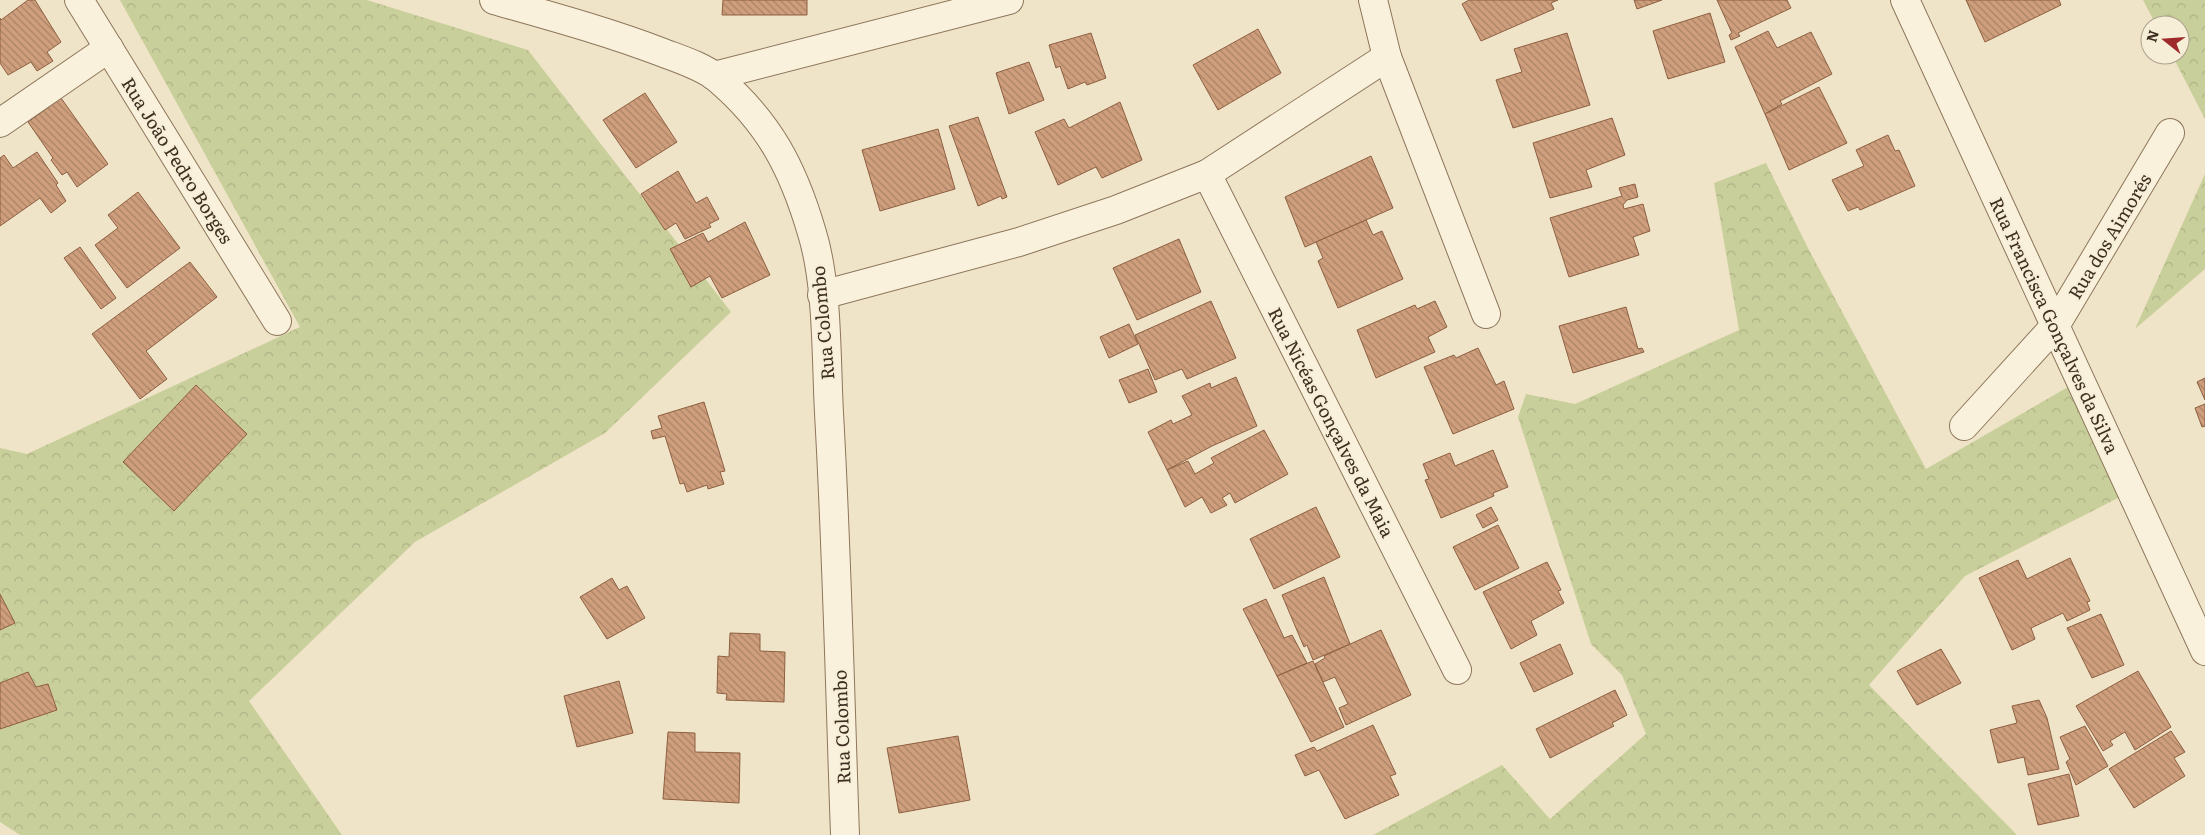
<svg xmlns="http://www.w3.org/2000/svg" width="2205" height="835" font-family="Literata,serif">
<defs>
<pattern id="forest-crowns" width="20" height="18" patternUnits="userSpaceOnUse" patternTransform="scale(1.25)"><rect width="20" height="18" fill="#c9cf9b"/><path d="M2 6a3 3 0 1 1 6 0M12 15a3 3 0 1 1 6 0" fill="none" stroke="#aeb285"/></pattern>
<pattern id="building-back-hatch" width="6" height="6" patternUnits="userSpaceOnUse" patternTransform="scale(1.25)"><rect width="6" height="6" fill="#cf9f7d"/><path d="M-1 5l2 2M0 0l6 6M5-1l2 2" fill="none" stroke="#a98266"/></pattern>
</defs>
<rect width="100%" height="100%" fill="#f0e4c8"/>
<g fill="url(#forest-crowns)">
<polygon points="120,0 367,0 528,50 731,312 605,433 415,542 249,701 342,835 20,835 0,822 0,448 27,454 300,327"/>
<polygon points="2143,0 2205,0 2205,119 2172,55 2180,55 2180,25 2156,25"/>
<polygon points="1766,163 1808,248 1926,469 2068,387 2120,497 1965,576 1869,685 2017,835 1373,835 1502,765 1550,819 1646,734 1622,675 1591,644 1518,417 1526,394 1575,404 1739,330 1714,183"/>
<polygon points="2205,174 2205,269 2135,329"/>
</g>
<g fill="url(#building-back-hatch)" stroke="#8d5f41">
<polygon points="28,0 35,0 61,42 47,52 53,61 37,71 31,62 8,75 0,63 0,18 1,20"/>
<polygon points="723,0 807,0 807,15 722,15"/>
<polygon points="1469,0 1558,0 1551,3 1554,9 1481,41 1462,4"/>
<polygon points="1634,0 1662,0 1637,9"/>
<polygon points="1717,0 1787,0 1791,8 1738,33 1740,36 1731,40 1729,35 1732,33"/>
<polygon points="1966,0 2059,0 2061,5 1985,42"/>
<polygon points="1710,13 1725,62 1668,79 1653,31"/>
<polygon points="1258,29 1281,73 1218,110 1193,65"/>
<polygon points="1768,31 1777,48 1811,32 1832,74 1780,101 1782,104 1765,114 1735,47"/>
<polygon points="1091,33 1106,78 1087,85 1085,82 1068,89 1060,66 1056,68 1049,45"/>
<polygon points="1567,33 1590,105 1513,128 1496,80 1522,72 1514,49"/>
<polygon points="1029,62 1044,100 1009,114 996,73"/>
<polygon points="1819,87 1847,143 1789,170 1765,114"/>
<polygon points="645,93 677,142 636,168 603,120"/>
<polygon points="61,98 108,164 77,187 67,172 62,175 51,160 53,158 28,122"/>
<polygon points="1120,102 1142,160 1102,178 1096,167 1058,185 1035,132 1064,119 1069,128"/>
<polygon points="978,117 1007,197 1002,199 1001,196 978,206 949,126"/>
<polygon points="1612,118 1625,155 1586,170 1592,187 1550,198 1533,143"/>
<polygon points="938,129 955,189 880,211 862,150"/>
<polygon points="1888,135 1895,151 1899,150 1915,186 1860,210 1858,207 1848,211 1832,180 1864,166 1856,150"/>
<polygon points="37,152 58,183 56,185 66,201 51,213 40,198 0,226 0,158 4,155 13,168"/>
<polygon points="1371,156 1393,208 1305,247 1285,197"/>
<polygon points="678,171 696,203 707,197 719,219 709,224 711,227 685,239 676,223 665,230 641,194"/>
<polygon points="1635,184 1638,197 1627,200 1623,205 1624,209 1643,204 1650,231 1633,237 1639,255 1569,277 1550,218 1622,196 1619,188"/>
<polygon points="138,192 180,248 127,288 95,245 118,228 108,215"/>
<polygon points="1366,220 1373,235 1382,231 1403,279 1338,308 1318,261 1323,258 1316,242"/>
<polygon points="745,222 770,275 722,298 710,276 691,287 670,249 703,233 708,242"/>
<polygon points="1179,239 1201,292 1137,320 1113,268"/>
<polygon points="80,247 116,298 101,309 64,258"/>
<polygon points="190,262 217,297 146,351 167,379 140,399 92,334"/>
<polygon points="1211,301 1236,358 1187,379 1182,369 1155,380 1135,335"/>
<polygon points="1435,301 1447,327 1428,337 1435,352 1376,378 1357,330 1415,305 1417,309"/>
<polygon points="1626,307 1638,349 1642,348 1644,352 1573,373 1559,326"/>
<polygon points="1129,324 1138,344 1109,358 1100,337"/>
<polygon points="1478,348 1496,385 1504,381 1514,409 1453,434 1424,367 1454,355 1456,358"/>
<polygon points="1148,369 1157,392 1129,403 1119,380"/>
<polygon points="1236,377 1257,426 1212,446 1167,470 1148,432 1171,420 1173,424 1192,415 1182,396 1210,383 1211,388"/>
<polygon points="2205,378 2205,400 2197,382"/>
<polygon points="196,385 247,434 174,511 123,462"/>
<polygon points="704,402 725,471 720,472 724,484 708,489 707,485 687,492 684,483 680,484 665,436 653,439 651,431 662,428 658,416"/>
<polygon points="2205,404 2205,426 2202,427 2195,408"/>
<polygon points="1264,430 1288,474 1235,503 1230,493 1222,498 1227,505 1211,513 1202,497 1185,507 1167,470 1188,461 1195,474 1214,463 1211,458"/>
<polygon points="1493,450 1508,487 1493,493 1494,496 1441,518 1425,480 1429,479 1423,464 1450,453 1455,466"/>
<polygon points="1316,507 1340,557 1274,589 1250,539"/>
<polygon points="1491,507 1498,520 1483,528 1476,515"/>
<polygon points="1498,525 1519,568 1475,590 1453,547"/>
<polygon points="2070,558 2090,601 2087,602 2090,610 2067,621 2063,613 2031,628 2035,639 2012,650 1979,578 2018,560 2027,579"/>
<polygon points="1547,562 1561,590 1558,591 1564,603 1531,621 1537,635 1511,649 1483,592"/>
<polygon points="1324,577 1350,644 1313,660 1307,645 1304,647 1282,595"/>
<polygon points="612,578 619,590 627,586 645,618 607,639 580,597"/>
<polygon points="0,594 15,623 0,630"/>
<polygon points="1266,599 1284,638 1292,635 1307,663 1277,676 1243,609"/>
<polygon points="2101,614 2124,665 2092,678 2067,628"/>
<polygon points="1381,630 1411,695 1346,725 1339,708 1348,704 1335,677 1323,682 1315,664 1325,658 1324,656"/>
<polygon points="730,633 760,634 760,651 785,652 784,702 726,700 727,694 717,693 718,656 729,657"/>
<polygon points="1560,644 1573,674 1534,692 1520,663"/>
<polygon points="1941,649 1961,683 1917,705 1897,671"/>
<polygon points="1313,661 1344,727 1311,742 1277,676"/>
<polygon points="2138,671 2171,727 2135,750 2125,732 2110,741 2113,745 2103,751 2076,706"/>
<polygon points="28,672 36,687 48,684 57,710 0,729 0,683"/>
<polygon points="619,681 633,733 577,747 564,696"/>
<polygon points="1615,690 1627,715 1612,723 1614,726 1550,758 1536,729"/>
<polygon points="2039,700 2047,718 2059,769 2028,775 2024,757 1998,763 1990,730 2017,723 2012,706"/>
<polygon points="1373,725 1396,774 1390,776 1399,795 1345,819 1319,770 1305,776 1295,755 1314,747 1317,751"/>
<polygon points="2085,726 2108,766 2076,785 2066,762 2070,759 2060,737"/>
<polygon points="2171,731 2185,752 2174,758 2185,776 2134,808 2109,769"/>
<polygon points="668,732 695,733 695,752 740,753 739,803 663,799"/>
<polygon points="958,736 970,800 899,813 887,748"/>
<polygon points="2069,774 2079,816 2038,825 2028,784"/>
</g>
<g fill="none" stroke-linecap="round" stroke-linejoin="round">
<defs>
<g id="minor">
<polyline points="79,0 277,321"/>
<polyline points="1373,0 1387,57 1486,314"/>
<polyline points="1905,0 2205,651"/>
<polyline points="714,76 1009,0"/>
<polyline points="0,123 109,48"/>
<polyline points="1207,174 1457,670"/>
<polyline points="822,295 1019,242 1116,210 1207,174 1387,57"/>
<polyline points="1964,426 2055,326 2170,133"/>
</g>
<path id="tertiary" d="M494,0C550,16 606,31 661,52C679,59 702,66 717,78C769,122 793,168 812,233C828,285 826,358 829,413C837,553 840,694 845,835"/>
</defs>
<use href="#minor" stroke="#8d765c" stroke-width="30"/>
<use href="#tertiary" stroke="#8d765c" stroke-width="30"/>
<use href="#minor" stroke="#faf1dc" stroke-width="28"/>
<use href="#tertiary" stroke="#faf1dc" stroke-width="28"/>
</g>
<g text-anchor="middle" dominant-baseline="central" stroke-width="4" stroke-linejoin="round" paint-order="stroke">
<g font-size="18" fill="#3d2e20" stroke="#f7eed8">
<text transform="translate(178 160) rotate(58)">Rua João Pedro Borges</text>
<text transform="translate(2109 236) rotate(-59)">Rua dos Aimorés</text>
<text transform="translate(822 323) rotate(-95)">Rua Colombo</text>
<text transform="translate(2055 325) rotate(65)">Rua Francisca Gonçalves da Silva</text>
<text transform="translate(1332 422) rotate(63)">Rua Nicéas Gonçalves da Maia</text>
<text transform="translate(841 727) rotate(-92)">Rua Colombo</text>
</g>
</g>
<g transform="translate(2165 40) rotate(287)"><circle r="24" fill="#f7eed8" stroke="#ada18e"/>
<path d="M0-4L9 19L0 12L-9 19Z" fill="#9e2a2b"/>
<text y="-8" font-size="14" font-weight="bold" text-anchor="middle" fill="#3d2e20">N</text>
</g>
</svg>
